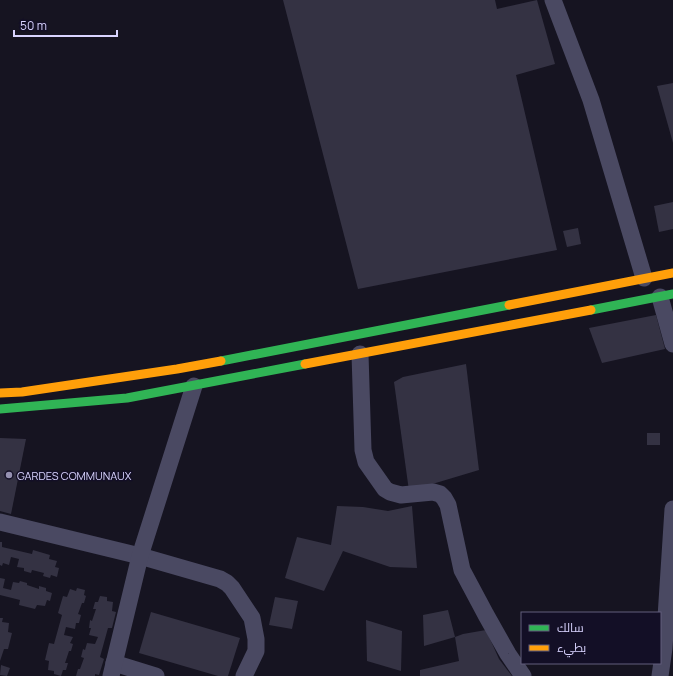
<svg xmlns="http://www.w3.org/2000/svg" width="673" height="676" font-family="Manrope,Cairo,sans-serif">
<rect width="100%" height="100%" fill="#161421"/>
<g fill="#343243">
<polygon points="283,0 495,0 497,9 537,0 555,64 516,75 557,250 358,289"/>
<polygon points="673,83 673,143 657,86"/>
<polygon points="673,202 673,229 659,232 654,206"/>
<polygon points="578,228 581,244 567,247 563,231"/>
<polygon points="656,315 665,349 602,363 589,328"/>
<polygon points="466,364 479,470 409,491 394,382 403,377"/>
<rect x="647" y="433" width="13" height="12"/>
<polygon points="0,438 26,439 11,514 0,511"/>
<polygon points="337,506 363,507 388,511 412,506 417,568 390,567 343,551 324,591 285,578 297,537 331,545"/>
<polygon points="0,542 2,542 2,547 32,554 33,550 50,555 49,559 57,561 55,567 59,568 57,577 51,575 50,578 43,576 44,573 32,570 31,573 24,571 24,568 17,567 19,559 11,557 9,565 3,563 2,566 0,565"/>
<polygon points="0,578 5,579 3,588 11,590 13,582 19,583 20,581 27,583 27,585 39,589 39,586 46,588 46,591 52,593 50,601 47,600 45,606 37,605 35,609 19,605 20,600 0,595"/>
<polygon points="77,588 85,590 84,595 86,596 84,603 82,603 78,614 81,615 79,623 76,623 75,629 66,627 64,635 73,637 70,643 73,644 71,651 69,651 65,663 68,663 66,670 63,670 61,676 54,674 54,671 48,670 49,661 45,660 49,643 54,644 62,615 58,613 63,596 67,597 70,589 76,591"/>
<polygon points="100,596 107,597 107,601 113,602 112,611 116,612 112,628 108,628 100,657 104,659 99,675 95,674 95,676 76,676 78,669 80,669 84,658 81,657 83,649 85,650 87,643 95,644 98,637 89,635 91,628 89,628 90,620 92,621 96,609 93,609 95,602 98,602"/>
<polygon points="275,597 298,601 292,629 269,625"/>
<polygon points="448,610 455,637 424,646 423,615"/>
<polygon points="151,612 240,638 228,676 218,676 139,653"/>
<polygon points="0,618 3,618 2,622 9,623 8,632 12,633 8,649 4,649 0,661"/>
<polygon points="366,620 402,631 401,671 367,661"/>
<polygon points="486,630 499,659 512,676 420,676 420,670 459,661 455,637 463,634"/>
<polygon points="1,665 10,668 7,676 0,675"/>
</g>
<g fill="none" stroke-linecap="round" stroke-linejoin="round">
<g stroke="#4a4962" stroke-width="17">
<polyline points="553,0 591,100 644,278"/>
<polyline points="660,297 673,344"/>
<polyline points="360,354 363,450 366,462 385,489 390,492 401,495 433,492 440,494 444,498 448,505 462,570 486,615 508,654 523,676"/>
<polyline points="0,522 140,556 220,579 227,583 232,588 252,618 256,639 256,651 244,676"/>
<polyline points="114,663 156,676"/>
<polyline points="111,676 140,556 194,386"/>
<polyline points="660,676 664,648 673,509"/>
</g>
<g stroke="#30b455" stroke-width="9">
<polyline points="591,310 673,294"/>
<polyline points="221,361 509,305"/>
<polyline points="0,409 127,398 305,364"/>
</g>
<g stroke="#ff9f0a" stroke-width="9">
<polyline points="509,305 673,273"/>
<polyline points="305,364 591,310"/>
<polyline points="0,393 22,392 177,369 221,361"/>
</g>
</g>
<circle fill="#9591b1" stroke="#130f26" stroke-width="1.5" cx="9" cy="475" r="4"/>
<g text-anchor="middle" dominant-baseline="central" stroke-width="3" stroke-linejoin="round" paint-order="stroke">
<g font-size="11" fill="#d9d4ff" stroke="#130f26" text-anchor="start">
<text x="17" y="475">GARDES COMMUNAUX</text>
</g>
</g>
<rect x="521" y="612" width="140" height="52" fill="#130f26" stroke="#625e7d"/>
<rect x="529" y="625" width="20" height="6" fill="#30b455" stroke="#625e7d"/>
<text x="557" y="632" font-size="12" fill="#d9d4ff">سالك</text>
<rect x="529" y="645" width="20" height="6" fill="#ff9f0a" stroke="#625e7d"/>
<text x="557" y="652" font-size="12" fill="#d9d4ff">بطيء</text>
<path d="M14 30v6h103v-6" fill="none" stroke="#d9d4ff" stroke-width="2"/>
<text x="20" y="30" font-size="12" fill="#d9d4ff" stroke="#130f26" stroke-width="3" paint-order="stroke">50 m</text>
</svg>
